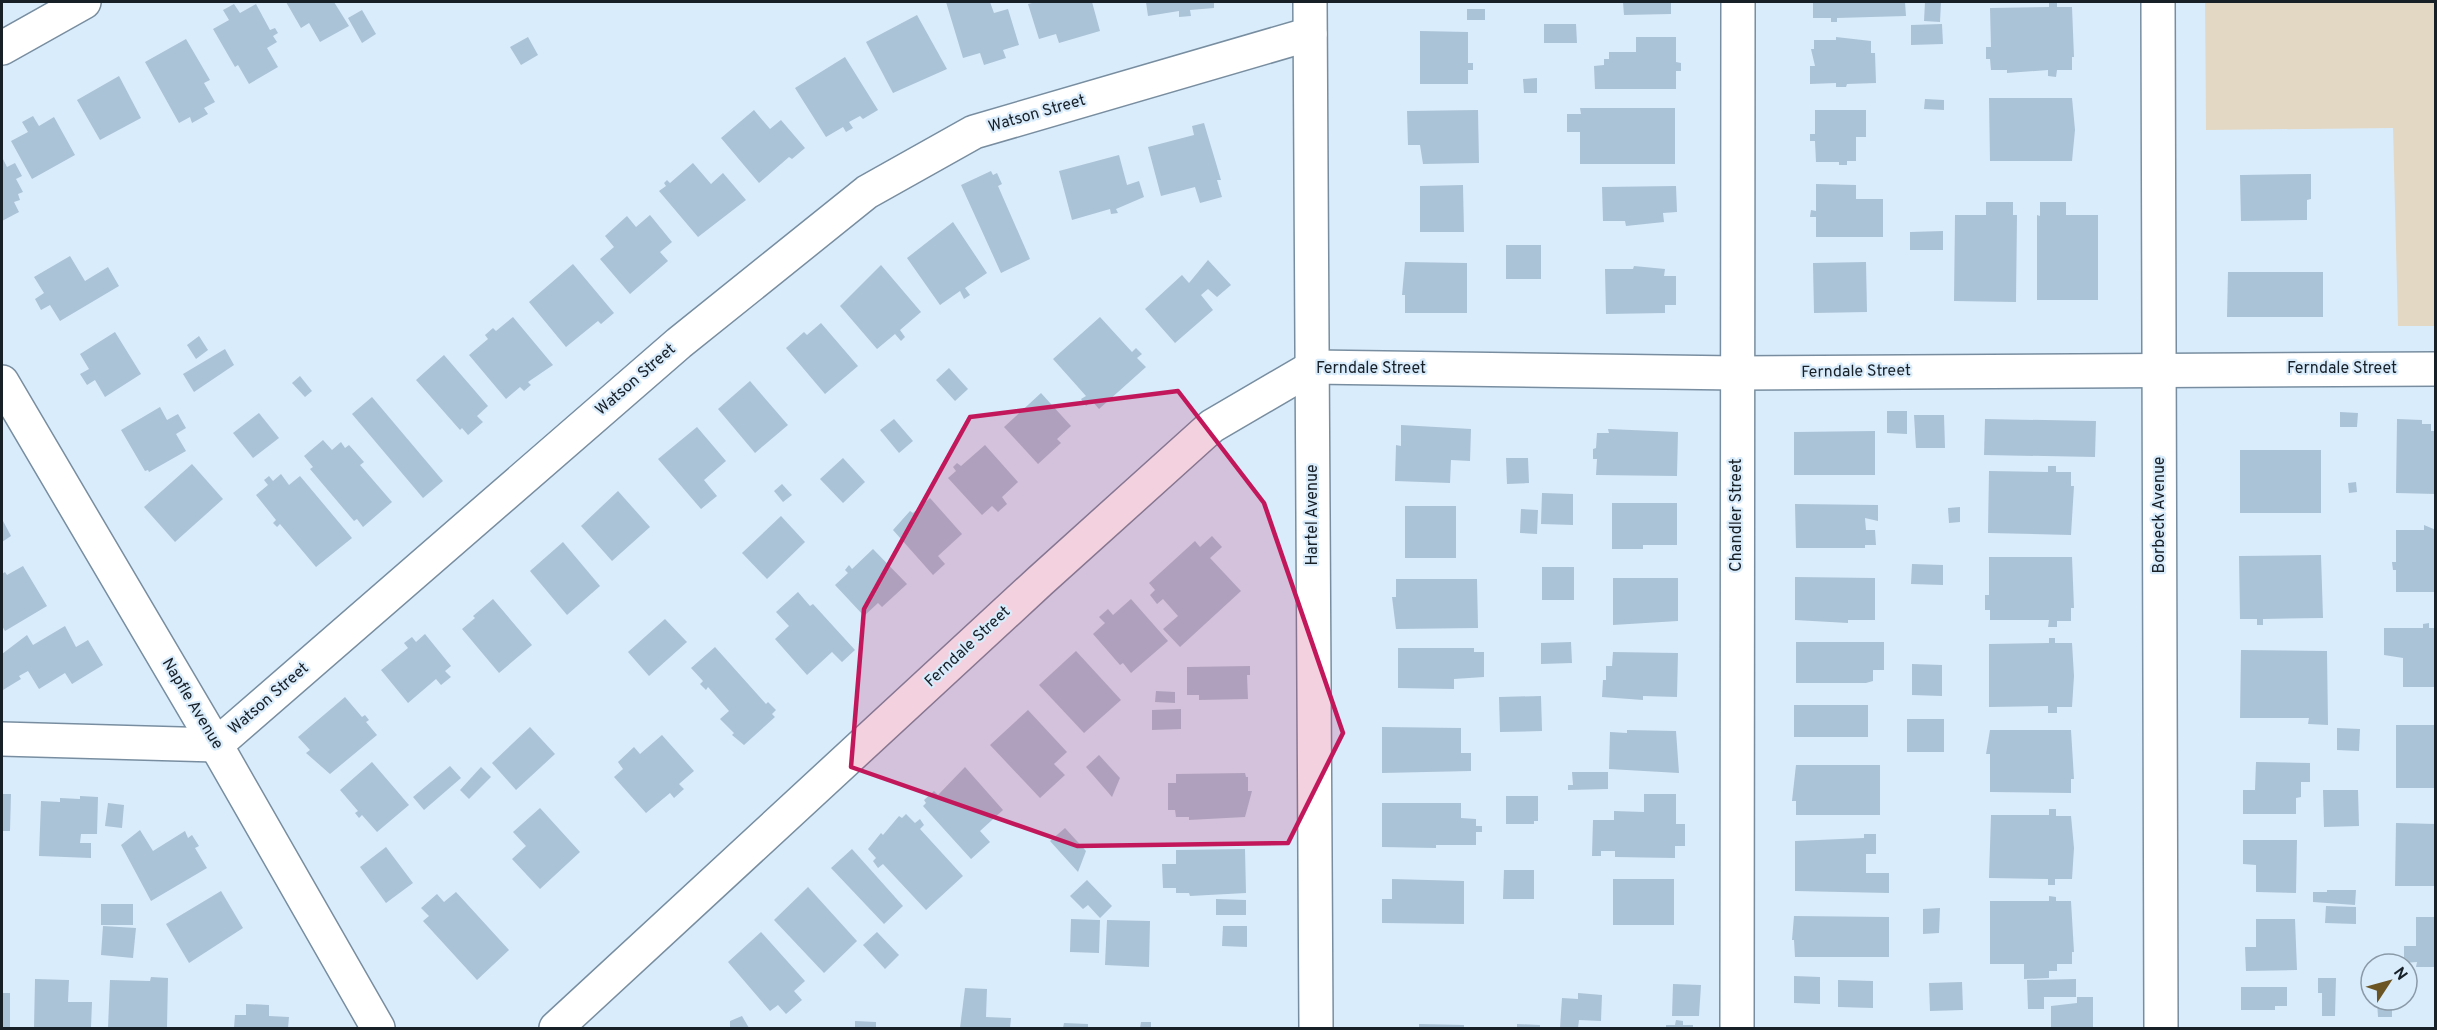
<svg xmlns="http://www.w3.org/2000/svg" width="2437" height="1030" font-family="Overpass,sans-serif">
<rect width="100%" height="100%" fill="#d9ecfc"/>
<polygon fill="#e3d8c4" points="2205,2 2435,2 2435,326 2398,326 2393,128 2206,130"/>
<g fill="#abc3d6">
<polygon points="286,2 334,2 349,26 320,42 309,23 301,28"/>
<polygon points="946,2 990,2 994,13 1008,9 1019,45 1003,50 1006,58 984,65 980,53 963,58"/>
<polygon points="1036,2 1092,2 1100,31 1059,43 1056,34 1039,39 1028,4"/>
<polygon points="1146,2 1214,2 1214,8 1190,10 1191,16 1179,17 1179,11 1148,16"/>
<polygon points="1623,2 1671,2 1671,14 1624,15"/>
<polygon points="1813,2 1905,2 1906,16 1837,18 1837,22 1831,22 1831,18 1813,18"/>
<polygon points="1925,2 1941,2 1940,22 1924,21"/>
<polygon points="2049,2 2057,2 2057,7 2072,7 2074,57 2072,57 2072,70 2057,70 2056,77 2048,76 2048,70 2007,73 2007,70 1991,70 1990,59 1986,59 1986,47 1991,47 1990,8 2049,7"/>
<polygon points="234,4 240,13 256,4 270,30 275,28 278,33 273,36 277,42 267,48 278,67 249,84 238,65 235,67 213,29 229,20 223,10"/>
<rect x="1467" y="9" width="18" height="11"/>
<polygon points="362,10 376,34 362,43 348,18"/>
<polygon points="917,15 947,69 893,93 866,42"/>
<polygon points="1544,24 1576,24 1577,43 1544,43"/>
<polygon points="1942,24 1943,44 1911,45 1911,25"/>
<polygon points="1420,31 1468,32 1468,63 1473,63 1473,70 1468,70 1468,84 1420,84"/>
<polygon points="528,37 538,55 521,65 510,47"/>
<polygon points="1636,37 1676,37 1676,62 1681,63 1681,71 1676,71 1676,89 1595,89 1594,66 1604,65 1604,59 1609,59 1609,52 1636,52"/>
<polygon points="1836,37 1871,41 1871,53 1875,53 1876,83 1847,84 1846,87 1836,87 1836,83 1810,84 1810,66 1815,66 1811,49 1814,49 1814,40 1836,40"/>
<polygon points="186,39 210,80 204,83 215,102 204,108 208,114 192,123 190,117 179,123 145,62"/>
<polygon points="845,57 878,110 863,119 860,116 849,122 853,128 846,132 843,127 826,137 795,88"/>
<polygon points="119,76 141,118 100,140 77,100"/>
<polygon points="1537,78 1537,93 1524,93 1523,79"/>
<polygon points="1989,98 2072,98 2075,130 2072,161 1990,161"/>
<polygon points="1925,99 1944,100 1944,110 1924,109"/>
<polygon points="1580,108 1675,108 1675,164 1580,164 1580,132 1567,132 1567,114 1581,114"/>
<polygon points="754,110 770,129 781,120 805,148 792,159 789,157 759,183 721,138"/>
<polygon points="1478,110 1479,163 1423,164 1420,145 1408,145 1407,111"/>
<polygon points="1815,110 1866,110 1866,137 1856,137 1856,161 1847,161 1847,165 1839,165 1839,162 1816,162 1815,141 1810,141 1810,134 1815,134"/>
<polygon points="33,116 39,126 54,117 75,155 32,179 11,141 28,132 22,122"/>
<polygon points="1204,123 1221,180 1217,180 1222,197 1200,203 1195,187 1161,196 1148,147 1194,135 1192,126"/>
<polygon points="1119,155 1127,185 1139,181 1144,197 1116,209 1118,213 1111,214 1110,209 1072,220 1059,171"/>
<polygon points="2,157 7,167 15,163 22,176 16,179 23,192 18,194 20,200 14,202 19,212 2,221"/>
<polygon points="693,163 711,184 723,173 746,200 698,237 659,191 666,186 664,183 667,180 670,183"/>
<polygon points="991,171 993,175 997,173 1002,184 998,186 1030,259 1001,273 961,185"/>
<polygon points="2311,174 2311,199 2307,200 2307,220 2241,221 2240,175"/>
<polygon points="1816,184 1856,185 1856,199 1883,199 1883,237 1816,237 1816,217 1810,217 1811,210 1816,211"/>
<polygon points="1463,185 1464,232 1420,232 1420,186"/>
<polygon points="1676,186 1677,212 1663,213 1664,222 1626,226 1625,221 1603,221 1602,187"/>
<polygon points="1986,202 2013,202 2013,215 2017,215 2016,302 1954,301 1955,215 1986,215"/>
<polygon points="2040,202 2066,202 2066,215 2098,215 2098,300 2037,300 2037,215 2040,216"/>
<polygon points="650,215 672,242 660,252 668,261 630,294 600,259 614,247 605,236 627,216 636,227"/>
<polygon points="953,222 987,273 965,288 970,295 964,299 960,291 940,305 907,258"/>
<polygon points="1943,231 1943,250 1910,250 1910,232"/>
<rect x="1506" y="245" width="35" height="34"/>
<polygon points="70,256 85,281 108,267 119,286 60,321 50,305 41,310 35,299 44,293 34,277"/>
<polygon points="1208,260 1231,285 1217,297 1208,289 1201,295 1213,310 1175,343 1145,309 1182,275 1189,283"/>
<polygon points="1405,262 1467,263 1467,313 1405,313 1405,295 1402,295"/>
<polygon points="1866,262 1867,312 1814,313 1813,263"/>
<polygon points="573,264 614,313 601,324 598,321 566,347 529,302"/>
<polygon points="881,265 921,312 900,330 905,337 901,341 895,334 877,349 840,306"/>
<polygon points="1634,266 1665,269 1664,276 1676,276 1676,305 1665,305 1665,313 1606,314 1605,269 1633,269"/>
<polygon points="2228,272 2323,272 2323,317 2227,317"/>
<polygon points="513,317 553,365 528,382 531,385 524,391 520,387 506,399 469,355 488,339 485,335 493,328 496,331"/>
<polygon points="1100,317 1132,352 1136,348 1142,354 1137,358 1146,367 1099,409 1092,401 1086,406 1081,399 1086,396 1053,359"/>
<polygon points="821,323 858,366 825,394 786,348 804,332 807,335"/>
<polygon points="115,332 141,374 105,397 95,380 87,385 80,374 89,369 80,354"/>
<polygon points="199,336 208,350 196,359 187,345"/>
<polygon points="225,349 234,365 194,392 183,374"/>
<polygon points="444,355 488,406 477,416 483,422 468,435 462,428 460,430 416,380"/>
<polygon points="949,368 968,389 955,401 936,380"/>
<polygon points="300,376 312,391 305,397 292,383"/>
<polygon points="750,381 788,425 755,453 718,409"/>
<polygon points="1041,393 1071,426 1057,439 1061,443 1038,464 1004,427"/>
<polygon points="372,397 443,481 423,498 352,414"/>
<polygon points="160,407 167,420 178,414 186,428 176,434 186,451 149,472 148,470 145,471 121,430"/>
<polygon points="1887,411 1907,411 1907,434 1887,433"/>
<polygon points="2340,412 2358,413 2357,427 2340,427"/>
<polygon points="259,413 279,438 253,458 233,433"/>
<polygon points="1914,415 1944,415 1945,448 1916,448"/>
<polygon points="894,419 913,441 899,453 880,430"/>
<polygon points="1985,419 2096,421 2095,457 1984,455"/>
<polygon points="2397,419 2422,420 2422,424 2431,424 2431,431 2436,431 2436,494 2396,493"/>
<polygon points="1401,425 1471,429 1470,461 1451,460 1450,483 1395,481 1396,445 1401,446"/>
<polygon points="697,427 726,461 704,480 717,496 701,509 658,459"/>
<polygon points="1608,429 1678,432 1677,476 1596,475 1597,459 1593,459 1593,449 1596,448 1597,433 1609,433"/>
<polygon points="1875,431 1875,475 1794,475 1794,432"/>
<polygon points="323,440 332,450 341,442 345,448 349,445 364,462 360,465 392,502 363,527 357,519 354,521 310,469 313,467 304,456"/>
<polygon points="985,445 1018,482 1002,497 1007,504 998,512 992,506 982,515 948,478 956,471 953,467 957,463 961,466"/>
<rect x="2240" y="450" width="81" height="63"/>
<polygon points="843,458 865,482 843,503 820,479"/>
<polygon points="1506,458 1528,458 1529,483 1507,484"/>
<polygon points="192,464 223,499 175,542 144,507"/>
<polygon points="2048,466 2056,466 2056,472 2071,472 2071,486 2074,486 2071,535 1988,533 1989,471 2048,472"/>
<polygon points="281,474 289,485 300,476 352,538 316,567 280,524 277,527 273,523 276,520 256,495 268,485 264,480 269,476 273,481"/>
<polygon points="2356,482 2357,492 2349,493 2348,483"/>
<polygon points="782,484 792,495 783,502 774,491"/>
<polygon points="618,491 650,527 612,561 581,526"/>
<polygon points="1542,493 1573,494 1573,525 1541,524"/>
<polygon points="930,498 962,534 938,556 945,564 933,575 893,530 910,511 913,513"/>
<polygon points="1612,503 1677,503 1677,545 1643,545 1643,549 1612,549"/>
<polygon points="1795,504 1878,505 1878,521 1865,518 1866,530 1875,530 1876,545 1865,545 1865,548 1796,548"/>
<rect x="1405" y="506" width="51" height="52"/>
<polygon points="1960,507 1960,522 1949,523 1948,508"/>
<polygon points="1521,509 1538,510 1537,534 1520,533"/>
<polygon points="781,516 805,542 767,579 742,553"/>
<polygon points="2,519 11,536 2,542"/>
<polygon points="2424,525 2436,530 2436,592 2396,592 2396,570 2393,570 2392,562 2396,562 2396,530 2424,530"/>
<polygon points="1212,536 1222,547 1210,558 1241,591 1180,647 1163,629 1178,616 1163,599 1157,604 1150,595 1155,590 1149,583 1195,541 1200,547"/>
<polygon points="563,542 600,586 567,615 530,571"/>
<polygon points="873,549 907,584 882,607 878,603 864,616 835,585 848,573 845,570 849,565 852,569"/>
<polygon points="2321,555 2323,618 2263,619 2263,625 2257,625 2257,619 2240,619 2239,556"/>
<polygon points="1989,557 2072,557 2074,608 2071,608 2071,621 2057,621 2057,627 2048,627 2049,620 1990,620 1990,610 1985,610 1985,595 1989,595"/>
<polygon points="1912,564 1943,565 1943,585 1911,584"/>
<polygon points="23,566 47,606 5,631 2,626 2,574 5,572 7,575"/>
<rect x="1542" y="567" width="32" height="33"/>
<polygon points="1795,577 1875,578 1875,620 1848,620 1848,623 1795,620"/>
<polygon points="1613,578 1678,578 1678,621 1613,625"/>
<polygon points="1396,579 1477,579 1478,628 1396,629 1392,597 1396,597"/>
<polygon points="798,592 810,606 813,604 855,650 842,662 832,652 807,675 775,639 789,626 776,612"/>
<polygon points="493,599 532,645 499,673 462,629 475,618 473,616"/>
<polygon points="1131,599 1168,641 1131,673 1123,663 1120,665 1093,634 1105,623 1099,617 1108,609 1113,615"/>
<polygon points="665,619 687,642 649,676 628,652"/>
<polygon points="2429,623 2429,628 2436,628 2436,687 2403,687 2403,658 2384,655 2384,628 2423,628 2423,624"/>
<polygon points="65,626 76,647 88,640 103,665 72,684 65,673 39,689 28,671 19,676 21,679 3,690 2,654 27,635 33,645"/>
<polygon points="425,634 451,666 445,671 451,677 441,685 436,679 408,703 381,670 408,648 404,643 412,637 416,642"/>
<polygon points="2049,638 2055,638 2055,643 2072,643 2074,676 2072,707 2057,707 2057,713 2048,713 2048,706 1989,707 1989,644 2049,643"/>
<polygon points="1571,642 1572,663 1541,664 1541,643"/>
<polygon points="1796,642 1884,642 1884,670 1873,670 1873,681 1866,683 1796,683"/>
<polygon points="715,647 766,704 768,702 776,710 772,714 775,717 744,745 732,735 734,733 720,719 729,711 708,687 706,690 700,684 703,681 691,668"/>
<polygon points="1398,648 1474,648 1474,652 1484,652 1484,677 1454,679 1454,689 1398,688"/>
<polygon points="2241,650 2327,651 2328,725 2308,724 2309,718 2240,718"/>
<polygon points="1076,651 1121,700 1084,733 1039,685"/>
<polygon points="1613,652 1678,653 1677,697 1643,696 1643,700 1602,697 1603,680 1606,680 1606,666 1612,666"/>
<polygon points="1912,664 1942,665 1942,696 1912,695"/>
<polygon points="1250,666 1250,675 1247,675 1248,699 1199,700 1199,695 1187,695 1187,667"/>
<polygon points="1156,691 1175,692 1175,703 1155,702"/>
<polygon points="1541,696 1542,731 1500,732 1499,697"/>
<polygon points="345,697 362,717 365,715 369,720 366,722 377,735 330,774 306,753 310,750 298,737"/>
<rect x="1794" y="705" width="74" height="32"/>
<polygon points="1181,709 1181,729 1152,730 1152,710"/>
<polygon points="1028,710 1067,752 1054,764 1065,775 1040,798 990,745"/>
<rect x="1907" y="719" width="37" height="33"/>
<rect x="2396" y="725" width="40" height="63"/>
<polygon points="530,727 555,754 516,790 492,763"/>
<polygon points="1382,727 1461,728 1461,753 1471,753 1471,771 1382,773"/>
<polygon points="2337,728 2360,729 2359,751 2337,750"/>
<polygon points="1627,730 1676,731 1679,773 1609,769 1610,732 1627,733"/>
<polygon points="1990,730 2071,730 2074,779 2071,779 2071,793 1990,792 1990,754 1986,754"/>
<polygon points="662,735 694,771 679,784 684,789 674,798 670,793 646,813 614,777 623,769 618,762 634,747 640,754"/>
<polygon points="1099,755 1120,778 1112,797 1086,767"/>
<polygon points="372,762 409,805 377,832 362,815 359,818 355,813 358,811 340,790"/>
<polygon points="2256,762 2310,763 2310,782 2301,782 2301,797 2296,798 2296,814 2243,814 2243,790 2255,790"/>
<polygon points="1796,765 1880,765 1880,815 1796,815 1796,801 1792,801"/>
<polygon points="450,766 461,778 424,810 413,797"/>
<polygon points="481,767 491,777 469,799 460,790"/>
<polygon points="965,767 1003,810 980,831 990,842 971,859 923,806 926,803 924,800 934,791 938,795"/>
<polygon points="1572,772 1608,772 1608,789 1568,790 1568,785 1573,785"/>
<polygon points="1245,773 1246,777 1248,777 1248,791 1252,791 1245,817 1189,820 1189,817 1176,817 1175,810 1168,810 1168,783 1176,783 1176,774"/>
<polygon points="2323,790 2358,790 2359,826 2324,827"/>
<polygon points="2,794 11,794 10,831 2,831"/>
<polygon points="1644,794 1676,794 1676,824 1685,824 1685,846 1675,846 1675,858 1615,857 1615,851 1601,851 1601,856 1592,856 1593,820 1614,820 1614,811 1644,812"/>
<polygon points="80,796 98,797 97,834 81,834 80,843 91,843 91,858 39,856 41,801 60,802 60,798 80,799"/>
<polygon points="1506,796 1538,796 1538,821 1534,821 1534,824 1506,824"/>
<polygon points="108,803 124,805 122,828 105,826"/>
<polygon points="1382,803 1461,803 1461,818 1476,819 1476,826 1482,826 1482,832 1476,832 1476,845 1436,845 1436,848 1382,847"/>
<polygon points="540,808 580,852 540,889 512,859 526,846 513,832"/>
<polygon points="2049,809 2056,809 2056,816 2071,816 2074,848 2072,879 2055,879 2055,885 2048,885 2048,879 1989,878 1991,815 2049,815"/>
<polygon points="906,814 915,823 920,819 924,825 920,829 963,876 926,910 883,864 878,868 873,861 876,858 868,849 881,833 883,835 899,816 902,818"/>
<polygon points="2396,823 2436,824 2436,886 2395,886"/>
<polygon points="1065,828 1086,851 1078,872 1050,841"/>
<polygon points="140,830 153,851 185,831 188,838 192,835 199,846 195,848 207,868 151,901 121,845"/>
<polygon points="1864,834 1876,834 1876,854 1866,854 1866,873 1889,873 1889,893 1795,891 1795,841 1864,838"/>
<polygon points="2243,840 2297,840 2296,893 2256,892 2256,865 2243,864"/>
<polygon points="386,847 413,883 386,903 360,867"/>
<polygon points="852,849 903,906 884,924 831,868"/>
<polygon points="1245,849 1246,893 1190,896 1189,893 1176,893 1176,888 1163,888 1162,864 1176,864 1176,850"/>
<polygon points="1504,870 1534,870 1534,899 1503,899"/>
<polygon points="1392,879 1464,881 1464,924 1382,923 1382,899 1392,899"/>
<rect x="1613" y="879" width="61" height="46"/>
<polygon points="1087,880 1112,906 1100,918 1088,905 1083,909 1070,896"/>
<polygon points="808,887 857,941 824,973 774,920"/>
<polygon points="2327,890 2356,890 2355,905 2313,902 2313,892 2327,892"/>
<polygon points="221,891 243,928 189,963 166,924"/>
<polygon points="456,892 509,950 477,980 423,921 429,916 421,908 437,894 444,902"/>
<polygon points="2049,896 2056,897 2056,901 2071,901 2074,952 2072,952 2072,964 2057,964 2057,971 2049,971 2049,978 2024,979 2024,964 1990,964 1990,901 2049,901"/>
<polygon points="1216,899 1246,900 1246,915 1216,915"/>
<rect x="101" y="904" width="32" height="21"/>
<polygon points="2326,906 2356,907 2356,924 2325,923"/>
<polygon points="1940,908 1939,933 1923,934 1923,909"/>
<polygon points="1794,916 1889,917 1889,957 1795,957 1794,940 1792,940"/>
<polygon points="2416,917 2436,917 2436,967 2416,967 2417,962 2404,963 2404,946 2416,946"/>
<polygon points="1071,919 1100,920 1099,953 1070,952"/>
<polygon points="2256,919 2295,919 2297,970 2246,971 2245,947 2256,947"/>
<polygon points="1107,920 1150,921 1149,967 1105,965"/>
<polygon points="103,926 136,928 133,958 101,955"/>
<polygon points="1223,926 1247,926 1247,947 1222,946"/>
<polygon points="761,932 805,981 794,991 802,1000 786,1014 778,1005 770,1011 728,962"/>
<polygon points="877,932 899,955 885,969 863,945"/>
<polygon points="1794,976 1820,977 1820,1004 1794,1003"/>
<polygon points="151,977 168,978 167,1028 108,1028 110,980 150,981"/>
<polygon points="2318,978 2336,978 2335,1016 2322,1016 2322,993 2318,993"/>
<polygon points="35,979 69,980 68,1002 92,1002 91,1028 34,1028"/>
<polygon points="2076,979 2076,997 2044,997 2044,1009 2028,1009 2027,980"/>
<polygon points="1838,980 1873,981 1873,1008 1838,1007"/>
<polygon points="1962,982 1963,1010 1930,1011 1929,983"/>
<polygon points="1673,984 1701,985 1699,1016 1672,1016"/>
<polygon points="2241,987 2287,987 2287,1006 2275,1006 2275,1010 2241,1010"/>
<polygon points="965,988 987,989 986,1017 1011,1018 1010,1028 960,1028"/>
<rect x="2" y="993" width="8" height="35"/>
<polygon points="1578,993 1602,995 1601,1021 1579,1020 1578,1028 1560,1028 1562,998 1578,999"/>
<polygon points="2077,997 2093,997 2093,1028 2051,1028 2051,1006 2077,1003"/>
<polygon points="2377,1000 2392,1000 2392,1017 2378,1017"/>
<polygon points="246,1004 269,1005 269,1016 289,1017 288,1028 234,1028 235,1015 246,1015"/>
<polygon points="742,1016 749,1028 730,1028 730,1021"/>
<polygon points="1676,1020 1683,1021 1683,1025 1693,1025 1693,1028 1666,1028 1666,1025 1675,1025"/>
<polygon points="855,1021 876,1022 876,1028 855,1028"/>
<polygon points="1141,1022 1151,1022 1151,1028 1140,1028"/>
<polygon points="1064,1023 1088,1024 1088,1028 1063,1028"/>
<polygon points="1419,1024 1464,1025 1464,1028 1419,1028"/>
<polygon points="1517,1024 1540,1025 1540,1028 1517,1028"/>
</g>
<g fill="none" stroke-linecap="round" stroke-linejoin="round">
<defs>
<g id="minor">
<polyline points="1310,2 1316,1028"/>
<polyline points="2158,2 2161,1028"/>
<polyline points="2,48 84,2"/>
<polyline points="2,382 216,745 378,1028"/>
<polyline points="2,739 216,745 679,343 867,192 974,132 1310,34"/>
<polyline points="556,1028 1040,581 1212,426 1313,367 1736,373 2436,369"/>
<polyline points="1737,1028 1738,2"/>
</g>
</defs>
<use href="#minor" stroke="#788ea0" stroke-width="36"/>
<use href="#minor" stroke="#fff" stroke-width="33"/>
</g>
<path fill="#c2185b" fill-opacity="0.2" stroke="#c2185b" stroke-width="4.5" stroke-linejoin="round" d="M1178,391L1264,503L1343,733L1288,843L1077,846L851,767L864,609L970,417Z"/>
<g text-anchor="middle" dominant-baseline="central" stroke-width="4.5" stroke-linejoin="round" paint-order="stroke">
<g font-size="16" fill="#171f27" stroke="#d9ecfc">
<text transform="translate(1037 114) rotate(-16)">Watson Street</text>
<text x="1371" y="369">Ferndale Street</text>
<text x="2342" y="369">Ferndale Street</text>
<text transform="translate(1856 372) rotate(-1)">Ferndale Street</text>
<text transform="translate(636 380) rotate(-41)">Watson Street</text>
<text transform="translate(1313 515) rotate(-90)">Hartel Avenue</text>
<text transform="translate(1737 515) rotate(-90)">Chandler Street</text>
<text transform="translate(2160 515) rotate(-90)">Borbeck Avenue</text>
<text transform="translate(968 647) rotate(-43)">Ferndale Street</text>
<text transform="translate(269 699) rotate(-41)">Watson Street</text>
<text transform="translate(192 704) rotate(59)">Napfle Avenue</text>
</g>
</g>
<rect width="2437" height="1030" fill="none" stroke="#171f27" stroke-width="6"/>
<g transform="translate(2389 982) rotate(54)"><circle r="28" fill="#d9ecfc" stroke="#8b9aa7" stroke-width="1.5"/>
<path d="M0-4.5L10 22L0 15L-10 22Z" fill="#6c5525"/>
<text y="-9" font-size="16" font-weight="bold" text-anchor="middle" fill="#171f27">N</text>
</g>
</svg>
